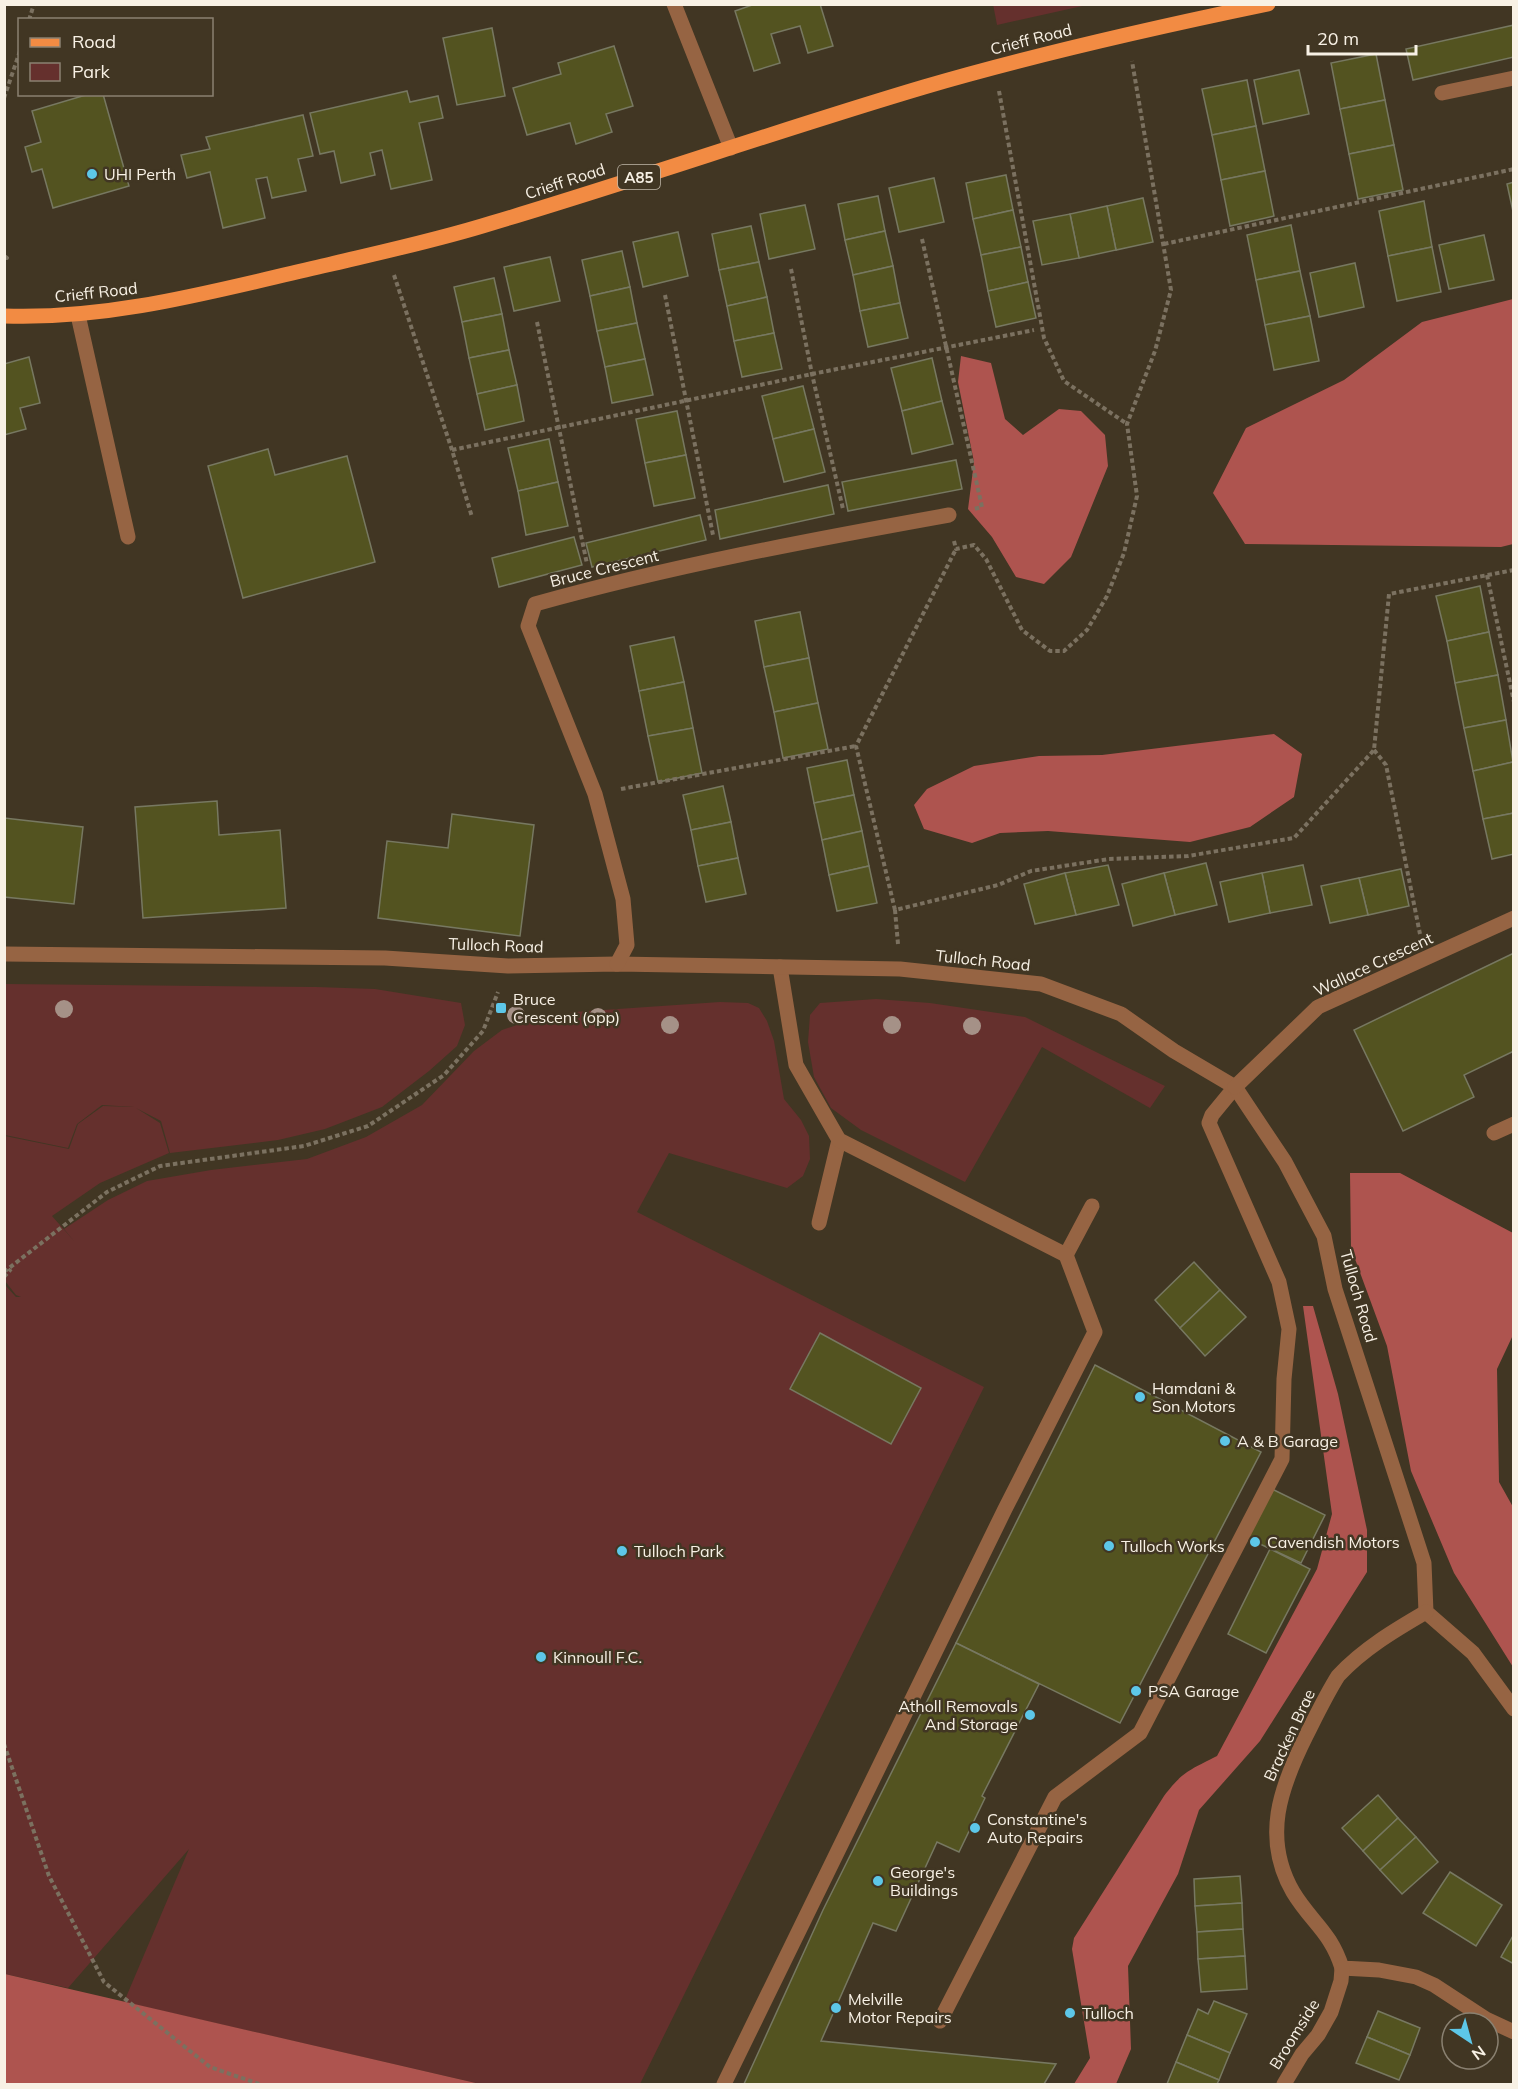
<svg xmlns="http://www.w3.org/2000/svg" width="1518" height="2089" font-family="Mulish,sans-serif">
<rect width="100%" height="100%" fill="#413623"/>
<g fill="#65302d">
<polygon points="993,4 1087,4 1087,5 997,25"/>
<polygon points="5,984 316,987 375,989 461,1003 465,1025 457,1046 429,1071 382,1107 325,1129 278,1140 170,1153 161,1121 136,1108 160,1123 169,1153 100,1183 52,1216 74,1241 64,1229 108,1200 147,1181 211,1170 307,1159 366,1137 422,1105 474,1051 502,1030 526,1022 574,1012 720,1002 748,1003 759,1008 767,1021 774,1041 784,1099 801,1120 809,1136 810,1159 803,1176 787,1188 669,1153 637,1212 984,1387 640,2084 480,2084 124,2002 189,1849 68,1988 5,1974 5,1288 6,1286 16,1297 21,1297 16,1295 5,1281 5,1136 69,1149 78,1124 103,1106 134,1107 102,1105 77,1124 68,1148 5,1135"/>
<polygon points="876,999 930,1003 1025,1017 1165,1086 1150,1108 1042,1047 965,1182 861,1130 831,1108 814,1077 808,1042 810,1015 820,1003"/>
</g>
<g fill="#ae544f">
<polygon points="1513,299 1513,544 1501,547 1245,544 1213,493 1246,428 1344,380 1422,322"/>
<polygon points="961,356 991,363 1005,419 1023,435 1059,409 1081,411 1105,435 1108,466 1071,557 1044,584 1016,577 992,537 968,509 974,462 958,382"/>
<polygon points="1274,734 1302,754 1294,797 1250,827 1190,842 1048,831 1000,833 972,843 924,829 914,805 927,789 974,766 1039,756 1102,755"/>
<polygon points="1350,1173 1400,1173 1513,1233 1513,1335 1497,1369 1499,1482 1513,1507 1513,1667 1454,1573 1411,1471 1387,1346 1351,1248"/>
<path d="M1303,1306H1313L1338,1394L1367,1530V1572L1260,1741L1199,1810L1178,1874L1128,1966L1131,2049L1116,2084H1074L1090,2058L1072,1949L1074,1938L1164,1796C1183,1771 1190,1770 1217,1756L1317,1569L1332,1514Z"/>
<polygon points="5,1974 480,2084 5,2084"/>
</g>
<g fill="#535320" stroke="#777861" stroke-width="1.5">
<polygon points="755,4 820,4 833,46 808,53 800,26 771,34 780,63 754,71 735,11"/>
<polygon points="1514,25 1514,57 1413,80 1406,49"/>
<polygon points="492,28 505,96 457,105 443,38"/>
<polygon points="614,46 633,106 606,114 612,132 576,144 570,123 527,135 513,88 561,74 558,63"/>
<polygon points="1376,54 1385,100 1340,109 1331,63"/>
<polygon points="1299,70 1309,114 1263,124 1254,80"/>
<polygon points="1247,80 1256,126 1212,135 1202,89"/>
<polygon points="407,91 410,102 438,96 443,118 419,123 432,180 391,189 382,150 370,153 375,175 341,183 334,151 320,154 310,113"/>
<polygon points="89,94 103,94 129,186 53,208 42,169 32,172 25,147 41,142 32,111"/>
<polygon points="1385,100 1394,145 1349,154 1340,109"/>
<polygon points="303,115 313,156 298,159 306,191 272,198 267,177 256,179 265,218 223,228 210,172 187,178 181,155 210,149 206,137"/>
<polygon points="1256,126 1265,171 1221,180 1212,135"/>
<polygon points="1394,145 1403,190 1358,199 1349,154"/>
<polygon points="1265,171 1274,216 1230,226 1221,180"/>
<polygon points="1006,175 1013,210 973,219 966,183"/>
<polygon points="934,178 944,222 899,232 889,188"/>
<polygon points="1514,182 1514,216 1507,184"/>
<polygon points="878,196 885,231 845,240 838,204"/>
<polygon points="1143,198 1153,242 1116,250 1107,206"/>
<polygon points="1424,201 1432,247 1388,256 1379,211"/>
<polygon points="805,205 815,249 769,259 760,214"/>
<polygon points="1107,206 1116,250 1079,258 1070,214"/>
<polygon points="1013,210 1021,247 981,255 973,219"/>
<polygon points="1070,214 1079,258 1042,265 1033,221"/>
<polygon points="1291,225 1300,271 1256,280 1247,235"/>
<polygon points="751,226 759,262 719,270 712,234"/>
<polygon points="885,231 893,266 853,275 845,240"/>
<polygon points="678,232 688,276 643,287 633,242"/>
<polygon points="1484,235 1494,280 1449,289 1439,245"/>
<polygon points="1021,247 1028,282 988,291 981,255"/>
<polygon points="1432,247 1441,292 1397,301 1388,256"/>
<polygon points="622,251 630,287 590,296 582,260"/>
<polygon points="550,257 560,301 514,311 504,267"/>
<polygon points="759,262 767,297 727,306 719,270"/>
<polygon points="1355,263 1364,307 1319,317 1310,273"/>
<polygon points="893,266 900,303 860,311 853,275"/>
<polygon points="1300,271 1310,316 1265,325 1256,280"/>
<polygon points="494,278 502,314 462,322 454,287"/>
<polygon points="1028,282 1036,318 996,327 988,291"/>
<polygon points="630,287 637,323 597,331 590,296"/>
<polygon points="767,297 774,333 734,341 727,306"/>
<polygon points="900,303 908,338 868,347 860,311"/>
<polygon points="502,314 509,350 469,358 462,322"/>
<polygon points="1310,316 1319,361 1274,370 1265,325"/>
<polygon points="637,323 645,359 605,367 597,331"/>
<polygon points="774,333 782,369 742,377 734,341"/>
<polygon points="509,350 517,385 477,394 469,358"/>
<polygon points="29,357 40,403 20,408 26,429 4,435 4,364"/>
<polygon points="932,358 942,401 902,411 891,368"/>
<polygon points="645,359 653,395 612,403 605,367"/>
<polygon points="517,385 524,421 485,430 477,394"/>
<polygon points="803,386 814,429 773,439 762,396"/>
<polygon points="942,401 953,444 912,454 902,411"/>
<polygon points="677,411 686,455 645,463 636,419"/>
<polygon points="814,429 825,472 784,482 773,439"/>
<polygon points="549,439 558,482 518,491 508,448"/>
<polygon points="268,449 275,475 347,456 375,562 243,598 208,466"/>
<polygon points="686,455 695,498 654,506 645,463"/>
<polygon points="956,460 962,489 848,511 842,482"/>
<polygon points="558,482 568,526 526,535 518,491"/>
<polygon points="828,485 834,514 720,539 715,510"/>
<polygon points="700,515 706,540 592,567 586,543"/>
<polygon points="574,537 582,565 499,587 492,558"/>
<polygon points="1480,586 1489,632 1447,641 1436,596"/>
<polygon points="800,612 809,658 764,667 755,621"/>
<polygon points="1489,632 1498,675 1455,683 1447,641"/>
<polygon points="674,637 684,682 639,691 630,646"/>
<polygon points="809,658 818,703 774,712 764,667"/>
<polygon points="1498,675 1506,720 1464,728 1455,683"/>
<polygon points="684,682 693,728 648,736 639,691"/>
<polygon points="818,703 828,749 783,758 774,712"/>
<polygon points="1506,720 1513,762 1473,771 1464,728"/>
<polygon points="693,728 702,773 658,782 648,736"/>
<polygon points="847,760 854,795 814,803 807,768"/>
<polygon points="1513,762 1514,813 1483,819 1473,771"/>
<polygon points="723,786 731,822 691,830 683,795"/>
<polygon points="854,795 862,831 822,840 814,803"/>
<polygon points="217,801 219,835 280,830 286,908 143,918 135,807"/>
<polygon points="1514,813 1514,854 1492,859 1483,819"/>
<polygon points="452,814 534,825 520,936 378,918 387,841 448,848"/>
<polygon points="4,818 83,827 74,904 4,897"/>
<polygon points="731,822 738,858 698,866 691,830"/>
<polygon points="862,831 869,866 829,875 822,840"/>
<polygon points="738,858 746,894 706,902 698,866"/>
<polygon points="1206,863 1217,905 1175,915 1164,873"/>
<polygon points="1108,865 1119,905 1076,915 1065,873"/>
<polygon points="1303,865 1312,905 1270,913 1262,873"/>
<polygon points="869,866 877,903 837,911 829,875"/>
<polygon points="1401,869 1409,906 1368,915 1359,878"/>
<polygon points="1065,873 1076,915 1035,924 1024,884"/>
<polygon points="1164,873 1175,915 1133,926 1122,884"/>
<polygon points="1262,873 1270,913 1229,922 1220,882"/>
<polygon points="1359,878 1368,915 1330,923 1321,886"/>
<polygon points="1514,953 1514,1051 1464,1075 1474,1097 1403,1131 1354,1030"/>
<polygon points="1194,1262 1220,1290 1180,1328 1155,1300"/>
<polygon points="1220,1290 1246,1317 1205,1356 1180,1328"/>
<polygon points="820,1333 921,1388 891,1444 790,1389"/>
<polygon points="1095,1365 1261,1452 1120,1723 956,1643"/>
<polygon points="1272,1489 1325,1515 1301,1563 1247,1538"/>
<polygon points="1270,1549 1310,1569 1266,1653 1228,1634"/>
<polygon points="956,1643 1039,1684 982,1796 985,1798 959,1852 937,1842 896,1931 873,1923 821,2041 1056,2064 1044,2084 744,2084 823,1910"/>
<polygon points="1378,1795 1398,1818 1363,1851 1342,1828"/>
<polygon points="1398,1818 1416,1837 1380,1870 1363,1851"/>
<polygon points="1416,1837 1438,1862 1402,1894 1380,1870"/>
<polygon points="1450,1872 1502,1905 1476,1946 1423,1913"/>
<polygon points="1240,1876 1242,1903 1195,1906 1194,1879"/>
<polygon points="1242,1903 1243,1929 1197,1932 1195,1906"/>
<polygon points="1243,1929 1245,1956 1198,1959 1197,1932"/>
<polygon points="1514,1934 1514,1964 1501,1957"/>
<polygon points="1245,1956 1247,1989 1201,1992 1198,1959"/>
<polygon points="1214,2001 1247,2014 1230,2053 1187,2035 1198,2009 1208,2014"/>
<polygon points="1378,2011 1420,2028 1410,2055 1367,2037"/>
<polygon points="1187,2035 1230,2053 1219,2080 1176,2062"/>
<polygon points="1367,2037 1410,2055 1399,2080 1356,2063"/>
<polygon points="1176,2062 1219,2080 1217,2084 1167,2084"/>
</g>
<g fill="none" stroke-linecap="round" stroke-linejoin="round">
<g stroke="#7b7160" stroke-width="4" stroke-dasharray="4.5 3" stroke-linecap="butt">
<polyline points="29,20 34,4"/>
<polyline points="999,91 1044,338 1064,381 1127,424"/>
<polyline points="4,98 20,51"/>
<polyline points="922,239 982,507 974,509"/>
<polyline points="1164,244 1514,169"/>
<polyline points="4,256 7,258 4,258"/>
<polyline points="791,269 812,374 843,509"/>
<polyline points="394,275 452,450 472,517"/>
<polyline points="665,295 713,535"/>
<polyline points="537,322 587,564"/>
<polyline points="452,450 812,374 1034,330"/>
<polyline points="954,541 956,549 974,545 986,559 1022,630 1050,651 1064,651 1087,630 1107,596 1124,553 1137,496 1127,424 1155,351 1171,290 1132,61"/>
<polyline points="1487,575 1514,702"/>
<polyline points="1374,750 1386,765 1420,934"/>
<polyline points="621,789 856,746"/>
<polyline points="895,910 856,746 956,549"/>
<polyline points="898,944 895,910 998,885 1031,871 1109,859 1188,856 1294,838 1374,750 1389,594 1514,570"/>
<polyline points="4,1272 107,1192 160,1166 304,1146 368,1126 444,1075 483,1031 498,992"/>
<polyline points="4,1277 11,1269"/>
<polyline points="4,1744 49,1876 104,1982 210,2067 259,2084"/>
</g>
<g stroke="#966443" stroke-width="15">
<polyline points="674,4 731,148"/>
<polyline points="78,315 128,537"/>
<polyline points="1494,1133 1514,1124"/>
<polyline points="819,1223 839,1140"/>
<polyline points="1066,1255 1092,1206"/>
<polyline points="940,2021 1055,1797 1140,1733 1282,1459 1284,1379 1289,1329 1279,1282 1209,1123 1212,1115 1235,1087"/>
<polyline points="724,2084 1005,1509 1095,1332 1066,1255 839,1140 796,1065 780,967"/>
</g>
<g stroke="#966443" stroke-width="15">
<polyline points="1442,93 1514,78"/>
<polyline points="4,954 385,958 508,966 617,964 900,969 1041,984 1121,1014 1174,1051 1235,1087 1285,1162 1324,1236 1335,1289 1424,1563 1426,1612 1473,1653 1514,1709"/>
<path d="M617,964L627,945L623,899L595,794L528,626L535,604C671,566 810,540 949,515"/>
<polyline points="1235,1087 1318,1007 1514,918"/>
<path d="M1426,1612C1395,1630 1363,1649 1338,1676C1326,1695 1316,1716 1306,1736C1280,1788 1262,1838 1293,1892C1311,1922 1331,1932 1342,1968L1379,1970L1416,1977L1434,1985L1486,2019L1514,2032"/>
<polyline points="1284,2084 1302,2054 1318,2035 1331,2012 1341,1981 1342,1968"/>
</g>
<path stroke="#f28b43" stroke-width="15" d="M4,316C115,320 221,289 327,265C382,252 438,240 492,223C637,180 779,130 924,87C1037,54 1152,28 1268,4"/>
</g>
<g fill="#a59187">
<circle cx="64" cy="1009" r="9"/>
<circle cx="516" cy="1015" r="9"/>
<circle cx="598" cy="1017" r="9"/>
<circle cx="670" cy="1025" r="9"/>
<circle cx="892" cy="1025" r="9"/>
<circle cx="972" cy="1026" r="9"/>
</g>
<g fill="#5dc7e8" stroke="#413623" stroke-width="2">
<circle cx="92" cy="174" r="6"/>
<rect x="495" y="1002" width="12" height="12" rx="3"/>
<circle cx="1140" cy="1397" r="6"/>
<circle cx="1225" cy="1441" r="6"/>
<circle cx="1255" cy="1542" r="6"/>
<circle cx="1109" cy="1546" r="6"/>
<circle cx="622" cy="1551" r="6"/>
<circle cx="541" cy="1657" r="6"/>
<circle cx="1136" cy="1691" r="6"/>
<circle cx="1030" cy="1715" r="6"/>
<circle cx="975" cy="1828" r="6"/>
<circle cx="878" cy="1881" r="6"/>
<circle cx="836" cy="2008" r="6"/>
<circle cx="1070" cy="2013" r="6"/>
</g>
<g text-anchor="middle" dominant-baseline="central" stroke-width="5" stroke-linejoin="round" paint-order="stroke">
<rect fill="#413623" stroke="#c1b9ab" stroke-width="1.5" x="618" y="165" width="42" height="24" rx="4.5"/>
<g font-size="15" font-weight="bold" fill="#f8f1e5">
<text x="639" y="177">A85</text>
</g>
<g font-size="16" fill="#f8f1e5" stroke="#413623">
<text transform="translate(1031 39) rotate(-14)">Crieff Road</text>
<text transform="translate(565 181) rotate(-18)">Crieff Road</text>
<text transform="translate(96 292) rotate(-6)">Crieff Road</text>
<text transform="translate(604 568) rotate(-14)">Bruce Crescent</text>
<text transform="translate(496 945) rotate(2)">Tulloch Road</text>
<text transform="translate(983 960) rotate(6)">Tulloch Road</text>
<text transform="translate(1373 964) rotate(-25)">Wallace Crescent</text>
<text transform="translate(1359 1296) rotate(74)">Tulloch Road</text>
<text transform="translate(1289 1735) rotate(-65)">Bracken Brae</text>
<text transform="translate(1294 2034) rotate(-58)">Broomside</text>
</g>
<g font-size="16" fill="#f8f1e5" stroke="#413623" text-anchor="start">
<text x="104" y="174">UHI Perth</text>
<text x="513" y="999">Bruce<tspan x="513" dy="18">Crescent (opp)</tspan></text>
<text x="1152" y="1388">Hamdani &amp;<tspan x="1152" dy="18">Son Motors</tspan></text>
<text x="1237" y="1441">A &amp; B Garage</text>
<text x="1267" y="1542">Cavendish Motors</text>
<text x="1121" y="1546">Tulloch Works</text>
<text x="634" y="1551">Tulloch Park</text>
<text x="553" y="1657">Kinnoull F.C.</text>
<text x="1148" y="1691">PSA Garage</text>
<text x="1018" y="1706" text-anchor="end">Atholl Removals<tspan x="1018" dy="18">And Storage</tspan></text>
<text x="987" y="1819">Constantine's<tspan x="987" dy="18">Auto Repairs</tspan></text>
<text x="890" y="1872">George's<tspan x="890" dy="18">Buildings</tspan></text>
<text x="848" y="1999">Melville<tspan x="848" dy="18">Motor Repairs</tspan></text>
<text x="1082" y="2013">Tulloch</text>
</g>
</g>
<rect width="1518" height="2089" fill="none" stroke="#f8f1e5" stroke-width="12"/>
<rect x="18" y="18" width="195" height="78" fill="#413623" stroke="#8a8171" stroke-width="1.5"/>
<rect x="30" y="38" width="30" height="9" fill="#f28b43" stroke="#8a8171" stroke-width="1.5"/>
<text x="72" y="48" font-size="18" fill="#f8f1e5">Road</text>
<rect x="30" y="63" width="30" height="18" fill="#65302d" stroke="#8a8171" stroke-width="1.5"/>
<text x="72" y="78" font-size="18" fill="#f8f1e5">Park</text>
<g transform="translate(1470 2041) rotate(144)"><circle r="28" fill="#413623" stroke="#8a8171" stroke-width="1.5"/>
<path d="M0-4.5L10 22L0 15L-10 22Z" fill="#5dc7e8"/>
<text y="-9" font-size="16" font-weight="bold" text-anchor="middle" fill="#f8f1e5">N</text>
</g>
<path d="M1308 45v9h108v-9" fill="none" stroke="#f8f1e5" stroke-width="3"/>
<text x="1317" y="45" font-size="18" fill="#f8f1e5" stroke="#413623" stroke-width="4.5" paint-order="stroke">20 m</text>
</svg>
